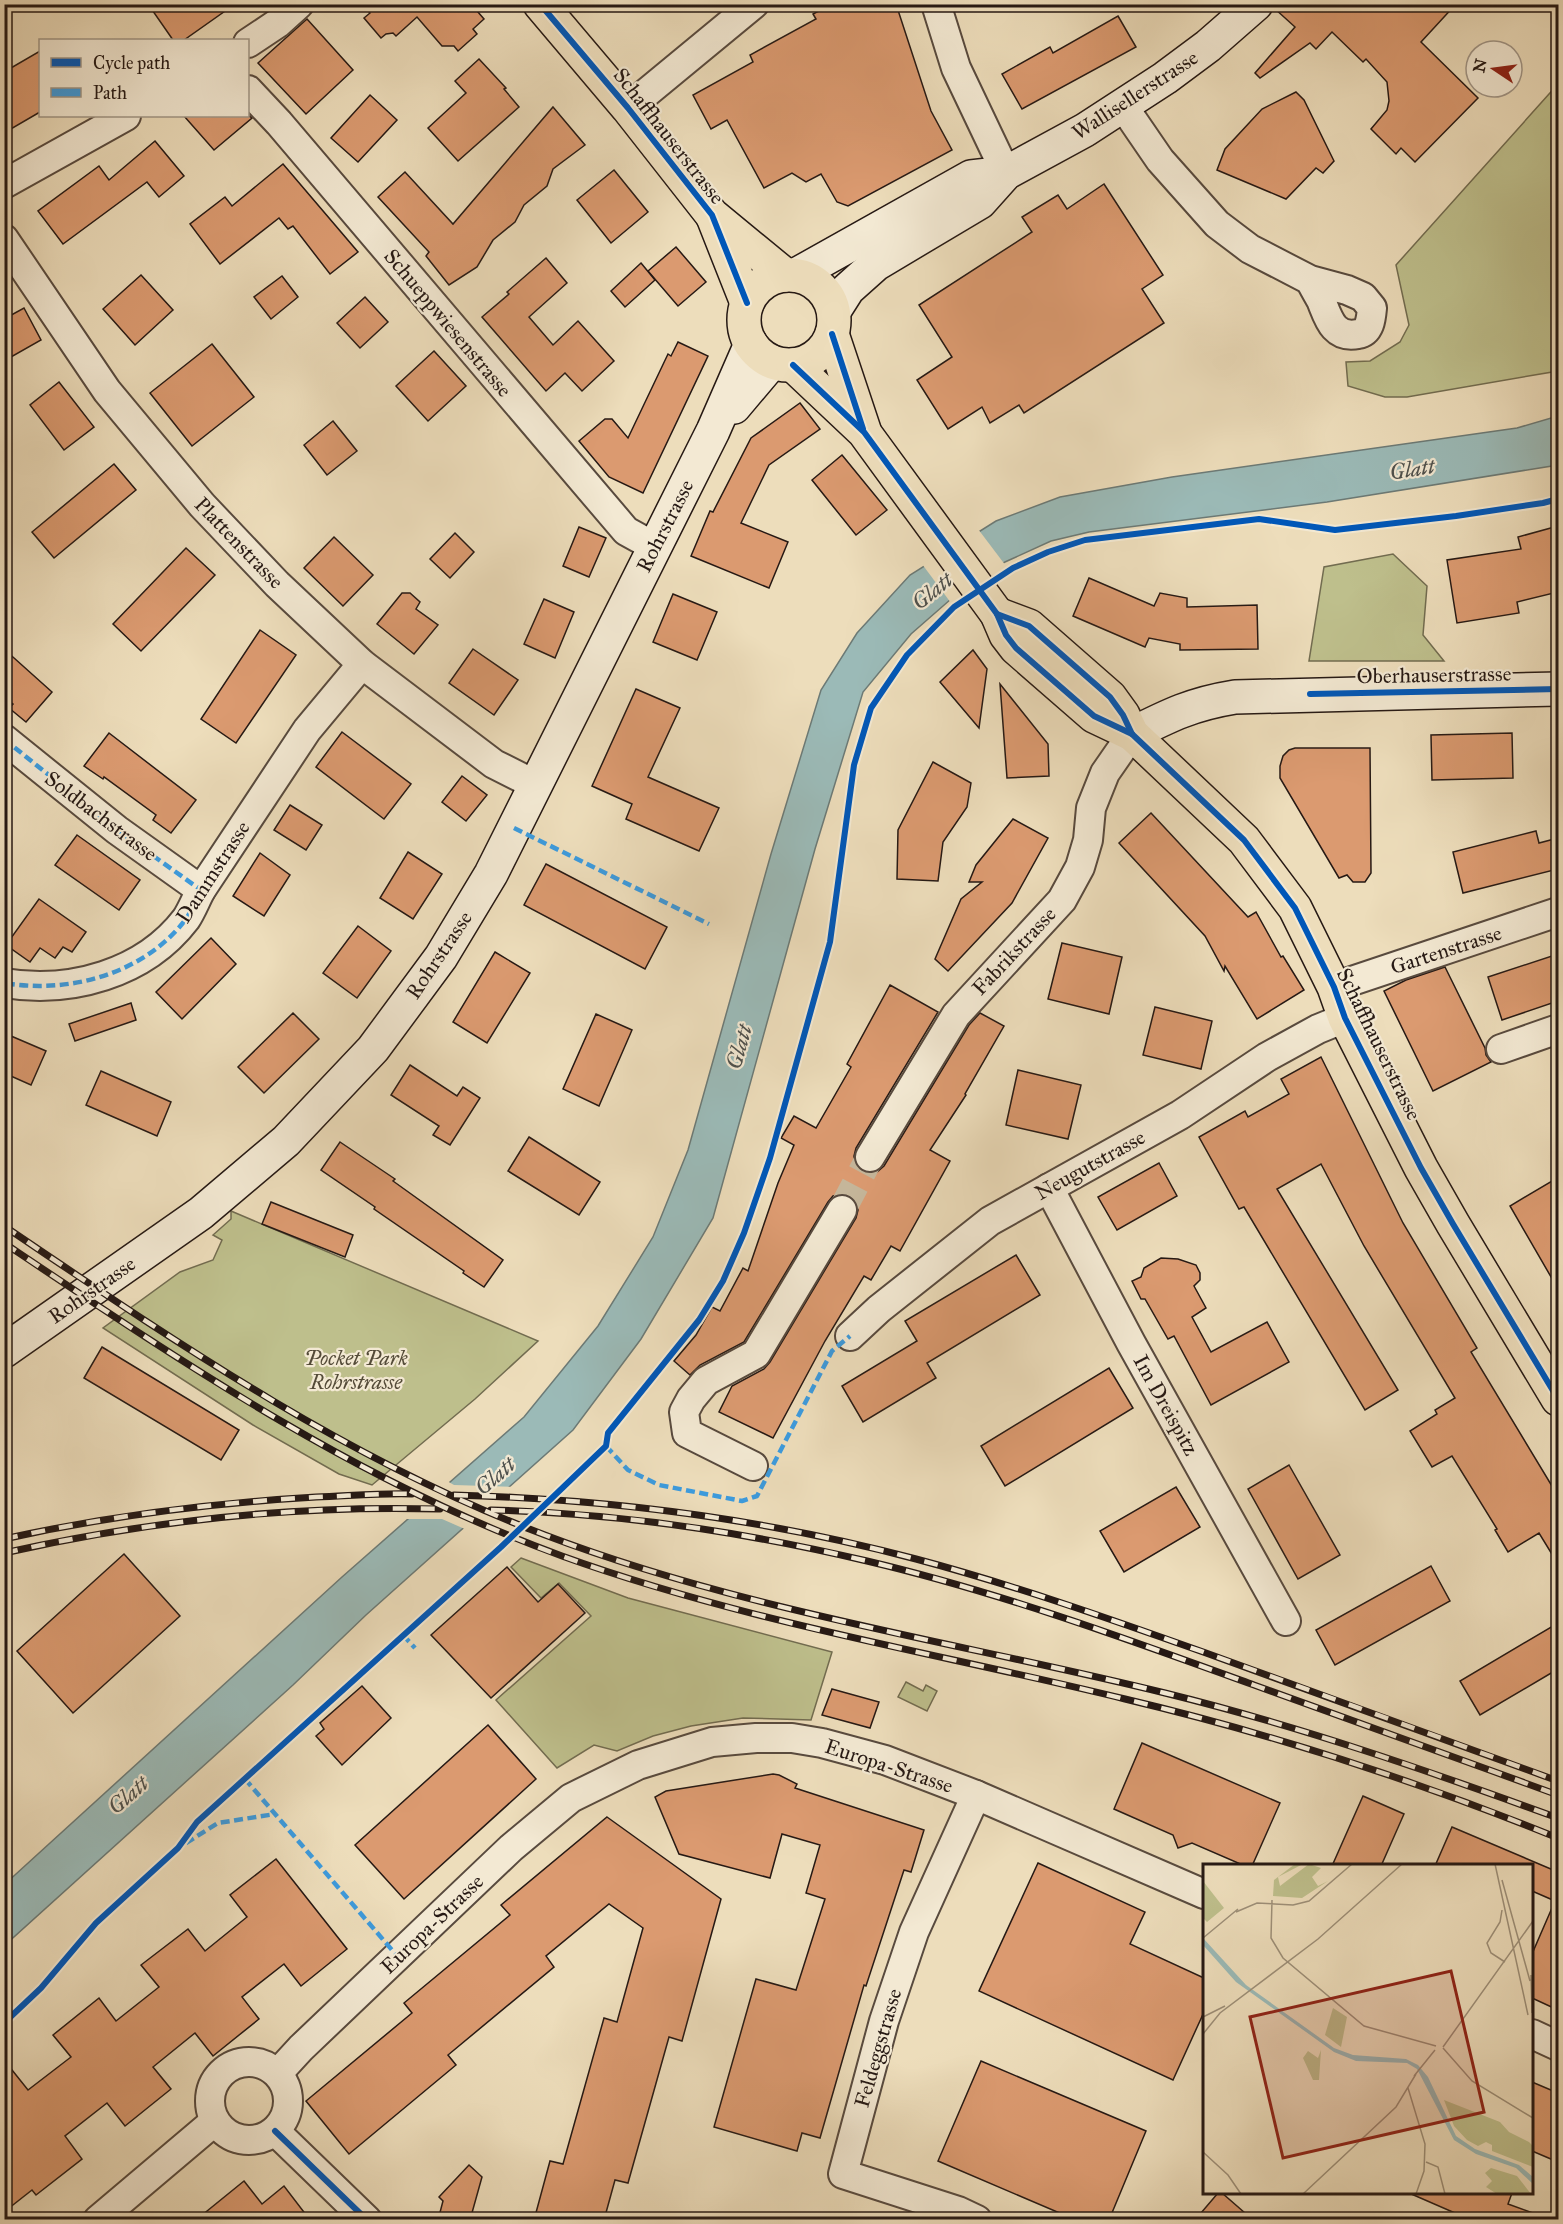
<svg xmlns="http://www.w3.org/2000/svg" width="1563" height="2224" font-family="'IM FELL Great Primer',serif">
<rect width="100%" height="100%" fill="#edddbb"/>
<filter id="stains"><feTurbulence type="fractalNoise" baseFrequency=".00333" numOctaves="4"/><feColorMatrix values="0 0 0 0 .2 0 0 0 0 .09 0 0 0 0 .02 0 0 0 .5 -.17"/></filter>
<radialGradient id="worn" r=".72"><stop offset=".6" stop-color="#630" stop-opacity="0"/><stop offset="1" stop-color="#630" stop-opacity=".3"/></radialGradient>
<g fill="#bebf8c" stroke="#726c50" stroke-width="1.5">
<polygon points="1558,84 1558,371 1407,397 1385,397 1348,386 1346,362 1370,361 1400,342 1409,325 1396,265"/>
<polygon points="1393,554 1427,586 1423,635 1444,661 1309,661 1324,567"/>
<polygon points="231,1211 538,1341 475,1399 372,1485 339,1474 253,1425 103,1328 180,1272 213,1260 222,1240 213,1235 231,1219"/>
<polygon points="521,1558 628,1598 832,1652 811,1720 743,1718 691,1726 653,1736 617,1751 594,1745 557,1768 496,1700 591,1616 559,1583 541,1598 511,1567"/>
<polygon points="906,1682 923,1691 926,1685 937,1691 927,1711 898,1697"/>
</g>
<polygon fill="#9bbab7" stroke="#6c7a76" stroke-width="1.5" points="1558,416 1558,465 1327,502 1089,532 1051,541 1005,562 951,599 911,634 863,692 815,849 713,1218 641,1339 573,1430 366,1615 293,1685 5,1945 5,1884 342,1577 524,1417 598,1326 653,1237 688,1150 771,854 821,690 857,633 910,575 996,521 1060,497 1172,477 1517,428"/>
<g fill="#edddbb">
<polygon points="978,529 1006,566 951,603 922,564"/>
<polygon points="447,1481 454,1485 516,1487 467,1530 442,1519 404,1519"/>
</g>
<g fill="#db9a70" stroke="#261914" stroke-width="1.5">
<polygon points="148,4 235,4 184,40 173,40"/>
<polygon points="362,4 471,4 484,19 473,29 477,34 458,51 454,46 442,46 417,17 396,36 393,33 386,34 381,38 364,18 370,13"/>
<polygon points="832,4 896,4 931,111 952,150 848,206 837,202 821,174 806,182 792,173 764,188 727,120 711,129 693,95 753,62 750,55 816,19 813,14"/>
<polygon points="1274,4 1456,4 1421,42 1478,98 1415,162 1401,148 1396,154 1371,129 1387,110 1389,101 1387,82 1366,59 1363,62 1332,32 1316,49 1310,43 1260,78 1255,73 1295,27 1274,8"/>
<polygon points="1118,16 1136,47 1022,109 1002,74 1050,47 1053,53"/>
<polygon points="307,19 353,70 306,114 258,63"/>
<polygon points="40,51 40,112 4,133 4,72"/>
<polygon points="479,59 506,88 504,89 519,107 458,161 428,128 466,93 455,81"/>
<polygon points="1296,92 1304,100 1334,161 1323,173 1316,168 1286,199 1217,170 1225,149 1262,109"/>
<polygon points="370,95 397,120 358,162 331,138"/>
<polygon points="553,107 585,145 553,169 547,186 524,205 515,222 493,240 477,267 449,285 426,256 429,252 378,197 405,172 453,224"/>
<polygon points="184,116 249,116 252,118 214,150"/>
<polygon points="155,141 184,176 159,197 147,182 63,244 38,211 99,166 109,180"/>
<polygon points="283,164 358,252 330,274 293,226 288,229 279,218 220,264 190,224 225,197 232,206"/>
<polygon points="614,170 648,212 611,243 577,200"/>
<polygon points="1104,184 1163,275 1142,289 1164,323 1024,413 1019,405 990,423 982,407 948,429 917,380 952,357 919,305 1032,232 1022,217 1058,195 1067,209"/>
<polygon points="676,247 706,282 678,306 648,271"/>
<polygon points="546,258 567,283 529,317 553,345 578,321 614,361 582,391 565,373 546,391 482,317 509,294 507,292"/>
<polygon points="641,263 655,280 625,307 611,291"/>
<polygon points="141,275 173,310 135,345 103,309"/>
<polygon points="282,276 298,297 271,319 254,297"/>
<polygon points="365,297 388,322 360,348 337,323"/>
<polygon points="24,308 41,340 11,357 4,346 4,319"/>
<polygon points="678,342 708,356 643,493 609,477 579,441 605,419 612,419 628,438 668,354 671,356"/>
<polygon points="212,344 254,397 192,446 150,393"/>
<polygon points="434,351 466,386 428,421 396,386"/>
<polygon points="59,382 94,427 64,450 30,405"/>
<polygon points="800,403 820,429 769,465 741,523 788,542 769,588 691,556 710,511 713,512 751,438"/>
<polygon points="333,421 357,451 327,475 304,445"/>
<polygon points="842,455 887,510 856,535 812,480"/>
<polygon points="114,464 136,490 54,558 32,532"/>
<polygon points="1558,526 1558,592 1517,602 1519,613 1457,623 1447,560 1521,549 1518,537"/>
<polygon points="579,527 606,538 589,577 563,566"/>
<polygon points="455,533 474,552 450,578 430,559"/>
<polygon points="334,537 373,575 343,606 304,568"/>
<polygon points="186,548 215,575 141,651 113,624"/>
<polygon points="1089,578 1154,606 1160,593 1187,598 1187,607 1257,605 1258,649 1180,650 1180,644 1149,638 1145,647 1073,616"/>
<polygon points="402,593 410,593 420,602 416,609 438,625 414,654 377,624"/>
<polygon points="673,594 717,612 697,660 653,642"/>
<polygon points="544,599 574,612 555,658 524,644"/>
<polygon points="260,630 296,655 236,743 201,719"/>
<polygon points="4,649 52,692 26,722 9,708 13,704 4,697"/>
<polygon points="473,649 518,680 494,715 449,683"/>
<polygon points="973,650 987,669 979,728 940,682"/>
<polygon points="1000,684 1048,744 1049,776 1007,778"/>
<polygon points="636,689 680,708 648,777 719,808 699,851 626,819 632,804 592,786"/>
<polygon points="342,732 411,784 384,819 316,767"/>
<polygon points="109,733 196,800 171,833 153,820 156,815 104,777 103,779 84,766"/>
<polygon points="1512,733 1513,778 1432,780 1431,735"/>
<polygon points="1295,748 1370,748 1371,873 1365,882 1353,882 1347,875 1339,878 1280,778 1280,766 1283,756 1289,750"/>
<polygon points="933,762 971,783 967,807 943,842 938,881 897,879 898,830"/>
<polygon points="462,776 487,795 466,821 442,802"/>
<polygon points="290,805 322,825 306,850 274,830"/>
<polygon points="1151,813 1248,917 1256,912 1281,957 1283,956 1304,990 1257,1019 1225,966 1224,971 1205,936 1119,843"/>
<polygon points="1013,819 1048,838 1012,903 948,971 935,959 961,899 982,882 969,882 976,865"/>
<polygon points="1536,831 1539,843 1558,838 1558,869 1463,893 1453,852"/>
<polygon points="77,835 140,880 119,910 55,865"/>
<polygon points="408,852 442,874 413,919 380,898"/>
<polygon points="260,853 290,875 264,916 233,896"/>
<polygon points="546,864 667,927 645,969 524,905"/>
<polygon points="39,899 86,932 72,952 63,947 55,958 40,948 30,962 6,945"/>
<polygon points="358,926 391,951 357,998 323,973"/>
<polygon points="211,938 236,964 182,1019 156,992"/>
<polygon points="1062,943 1122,957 1109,1014 1048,999"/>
<polygon points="495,952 530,973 487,1043 453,1022"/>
<polygon points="1558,954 1558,1001 1502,1020 1488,977"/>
<polygon points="1445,967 1485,1048 1486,1055 1491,1062 1433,1091 1384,991 1406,980"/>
<polygon points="890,985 938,1012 856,1148 854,1156 855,1164 862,1171 870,1173 877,1172 884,1166 969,1025 980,1013 1004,1026 965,1094 966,1095 930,1150 950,1161 900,1251 891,1246 871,1280 864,1276 825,1341 773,1438 719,1412 732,1386 764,1369 770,1362 856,1218 858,1210 856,1201 851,1196 842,1194 833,1196 828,1202 744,1342 700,1365 690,1375 674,1361 696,1335 712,1307 720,1311 743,1268 748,1271 778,1183 794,1145 781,1138 794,1116 816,1128 851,1067 847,1064"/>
<polygon points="131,1003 136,1020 75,1041 69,1024"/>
<polygon points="1155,1007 1212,1021 1201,1069 1143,1055"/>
<polygon points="293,1013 319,1039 264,1093 238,1067"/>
<polygon points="596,1014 632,1030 599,1106 563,1089"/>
<polygon points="4,1033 46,1051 31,1085 4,1073"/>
<polygon points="1321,1057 1403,1223 1477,1348 1471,1352 1558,1496 1558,1564 1539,1533 1508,1552 1495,1530 1497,1529 1452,1456 1432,1467 1410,1431 1437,1414 1435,1410 1455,1398 1364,1246 1321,1164 1277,1189 1398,1390 1365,1410 1244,1207 1239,1209 1199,1137 1245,1111 1248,1117 1289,1094 1281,1079"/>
<polygon points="410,1065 457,1096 463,1087 480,1098 450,1145 433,1135 439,1126 391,1095"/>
<polygon points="1018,1070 1081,1085 1068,1139 1006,1125"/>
<polygon points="101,1071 171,1102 157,1136 86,1105"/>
<polygon points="529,1137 600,1182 579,1215 508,1171"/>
<polygon points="340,1142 395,1179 393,1181 503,1260 484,1287 463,1273 464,1271 374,1209 375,1207 321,1170"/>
<polygon points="1159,1163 1177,1196 1117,1230 1098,1197"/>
<polygon points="1552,1181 1558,1193 1558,1289 1510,1206"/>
<polygon points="271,1202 353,1235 345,1257 262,1224"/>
<polygon points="1016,1255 1040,1295 927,1363 936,1378 863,1422 842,1386 917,1341 905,1321"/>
<polygon points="1161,1258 1178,1259 1196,1265 1200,1273 1200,1280 1194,1286 1206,1308 1192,1317 1211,1352 1267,1322 1289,1362 1211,1405 1174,1336 1168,1339 1145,1299 1141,1299 1132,1281 1141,1277 1144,1268"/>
<polygon points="102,1347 239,1430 221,1460 84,1378"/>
<polygon points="1109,1368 1133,1408 1005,1486 981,1446"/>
<polygon points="1289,1465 1340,1555 1298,1579 1248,1489"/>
<polygon points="1176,1487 1200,1527 1124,1572 1100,1531"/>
<polygon points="124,1554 180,1616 73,1713 17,1651"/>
<polygon points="1431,1566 1450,1601 1335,1665 1316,1630"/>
<polygon points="507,1567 538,1602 558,1584 585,1613 491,1698 431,1635"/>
<polygon points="1558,1623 1558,1669 1480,1715 1460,1681"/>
<polygon points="362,1686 391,1718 342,1765 316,1736 324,1729 320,1723"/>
<polygon points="832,1689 879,1702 870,1728 822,1715"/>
<polygon points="488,1725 536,1779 404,1899 355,1845"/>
<polygon points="1142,1743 1280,1803 1252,1866 1245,1866 1192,1843 1178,1848 1173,1835 1114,1809"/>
<polygon points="773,1774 779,1775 797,1784 795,1788 924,1830 911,1872 904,1870 866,1986 864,1985 820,2138 802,2133 797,2151 714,2127 756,1979 796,1990 825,1899 806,1893 820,1845 782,1834 770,1878 679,1854 655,1797 666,1791"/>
<polygon points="1363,1796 1404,1814 1381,1866 1332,1866"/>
<polygon points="607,1817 721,1899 682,2041 669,2037 628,2183 615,2180 604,2220 534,2220 550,2161 563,2164 604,2018 617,2022 643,1928 609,1904 546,1956 554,1967 448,2055 456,2065 349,2154 306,2101 412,2013 404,2003 510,1915 501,1905"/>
<polygon points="1452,1827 1558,1872 1558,2010 1532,1998 1532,1954 1555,1901 1532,1891 1532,1866 1435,1866"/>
<polygon points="276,1859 347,1949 301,1986 284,1964 242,1997 259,2019 213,2056 195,2033 153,2067 171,2089 125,2126 107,2103 65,2136 82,2159 36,2195 32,2190 4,2212 4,2060 28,2090 71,2057 53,2035 99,1998 116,2021 159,1987 141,1965 188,1929 205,1951 247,1917 230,1895"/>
<polygon points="1038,1863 1145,1912 1130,1944 1204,1978 1204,2012 1173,2080 979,1991"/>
<polygon points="981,2061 1146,2131 1109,2220 1076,2220 938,2161"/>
<polygon points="1532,2082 1558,2093 1558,2162 1532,2151"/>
<polygon points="469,2165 482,2177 470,2220 438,2220 443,2201 439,2197"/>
<polygon points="244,2181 262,2204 284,2186 310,2220 196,2220"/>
<polygon points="1218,2193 1222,2193 1253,2220 1195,2220"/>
<polygon points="1409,2193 1512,2193 1508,2204 1544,2217 1544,2220 1471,2220"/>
</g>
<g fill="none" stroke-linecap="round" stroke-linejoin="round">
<polyline stroke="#c5b69a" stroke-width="28" stroke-dasharray="28 14" stroke-linecap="butt" points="842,1210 870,1157"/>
<defs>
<g id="street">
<polyline points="936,4 956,68 1006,173"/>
<polyline points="248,43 278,23 299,4"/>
<polyline points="248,90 279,123 626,531 655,547"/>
<path d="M1123,106L1160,160L1217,224L1250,249L1310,280L1347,290L1363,297L1372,308C1371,319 1370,332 1358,334C1333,339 1328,317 1321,300C1317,293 1313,286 1310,280"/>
<polyline points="628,108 754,4"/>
<polyline points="4,184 126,116"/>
<polyline points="4,239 107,391 202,505 277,584 362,664 494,764 536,785"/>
<polyline points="4,739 117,830 201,890"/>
<path d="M4,983C70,994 144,974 186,919C192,910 196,899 201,890L307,730L362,664"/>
<polyline points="1334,987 1558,912"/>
<polyline points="1501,1049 1558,1029"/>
<polyline points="870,1157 956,1015 1062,900 1080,867 1088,840 1091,808 1105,773 1132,734"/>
<polyline points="1049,1188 1131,1343 1286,1621"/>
<polyline points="850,1336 879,1309 990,1221 1180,1115 1267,1057 1318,1029 1345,1018"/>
<polyline points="753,1466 687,1433 684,1412 691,1399 706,1381 756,1354 842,1210"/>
<polyline points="976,1795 914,1932 884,2021 843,2174 958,2211 977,2220"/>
<polyline points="1532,2034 1558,2046"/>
<circle cx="249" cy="2101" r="39"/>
<polyline points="278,2073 301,2048 511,1848 571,1798 638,1765 712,1742 756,1738 792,1738 822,1743 885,1760 976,1795 1204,1894"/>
<polyline points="275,2131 367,2220"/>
<polyline points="98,2220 215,2121"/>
</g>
<g id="secondary">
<polyline points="796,275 971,177 1006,173"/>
<polyline points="834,311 848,289 876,264 980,202 1006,173 1085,130 1165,78 1208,46 1256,4"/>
<polyline points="734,407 772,362"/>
<path d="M1132,734C1170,715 1192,704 1235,697L1558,689"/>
<polyline points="4,1351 201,1213 286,1141 373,1049 441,957 491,874 713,431 751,344"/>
</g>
<g id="primary">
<polyline points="540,4 628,108 712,215 785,275"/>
<polyline points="713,217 747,303"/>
<circle cx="789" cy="320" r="45"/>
<polyline points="832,334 864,430"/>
<polyline points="793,365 864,432 997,614 1006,635 1016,648 1094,716 1132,734"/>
<polyline points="997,614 1029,626 1110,697 1123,715 1132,734 1244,840 1295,908 1334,987 1345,1018 1421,1168 1453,1224 1558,1399"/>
</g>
</defs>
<use href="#street" stroke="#584a3e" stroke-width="32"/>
<use href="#secondary" stroke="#261914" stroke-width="36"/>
<use href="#primary" stroke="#261914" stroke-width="36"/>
<use href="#street" stroke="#f3e9d3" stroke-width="28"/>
<use href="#secondary" stroke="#f3e9d3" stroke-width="33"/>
<use href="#primary" stroke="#edddbb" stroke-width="33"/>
<defs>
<g id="rail">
<path d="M4,1226C177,1343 349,1461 545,1535C745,1611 957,1642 1165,1693C1299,1726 1429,1771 1558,1818"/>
<path d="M4,1243C183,1363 358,1482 562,1556C745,1622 937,1653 1125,1699C1273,1734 1417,1781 1558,1838"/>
<path d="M454,1495C610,1499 765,1519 916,1559C1014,1585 1110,1619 1206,1653C1324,1695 1441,1738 1558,1781"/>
<path d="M491,1510C618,1513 744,1532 867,1561C999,1592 1127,1639 1254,1685C1356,1722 1457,1758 1558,1795"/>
<path d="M4,1539C107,1516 212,1503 316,1497C348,1496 380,1493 412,1494"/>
<path d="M4,1553C147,1521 295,1505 440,1509"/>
</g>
</defs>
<use href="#rail" stroke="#261914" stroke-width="7"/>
<use href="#rail" stroke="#f3e9d3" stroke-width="4.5" stroke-dasharray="14" stroke-linecap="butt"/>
<g stroke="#3c9bde" stroke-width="4.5" stroke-dasharray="9 4.5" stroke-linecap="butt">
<path d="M4,739L117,830L201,890C196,899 192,910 186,919C144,974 70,994 4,983"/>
<polyline points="514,828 709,924"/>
<polyline points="606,1446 628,1470 659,1485 742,1501 757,1496 832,1351 850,1336"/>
<polyline points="403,1635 415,1648"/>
<polyline points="245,1779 398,1957"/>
<polyline points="186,1843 218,1823 275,1814"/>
</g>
<defs>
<g id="cycleway">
<polyline points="540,4 628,108 712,215 747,303"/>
<polyline points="832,334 863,429"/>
<polyline points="793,365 864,432 997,614 1006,635 1016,648 1094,716 1132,734"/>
<polyline points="997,614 1029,626 1110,697 1123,715 1132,734 1244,840 1295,908 1334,987 1345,1018 1421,1168 1453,1224 1558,1399"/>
<polyline points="1310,694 1558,689"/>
<polyline points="4,2023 41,1988 96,1923 178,1848 197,1822 501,1547 606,1446 608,1433 699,1320 723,1281 744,1233 770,1158 830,942 854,765 871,708 907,655 954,607 1013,568 1048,552 1085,540 1259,519 1335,530 1456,516 1543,503 1558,499"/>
<polyline points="275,2131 367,2220"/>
</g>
</defs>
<use href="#cycleway" stroke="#f3e9d3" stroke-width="10"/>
<use href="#cycleway" stroke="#0057b8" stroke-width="6"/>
</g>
<g text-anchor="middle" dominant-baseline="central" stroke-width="4.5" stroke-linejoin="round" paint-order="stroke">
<g font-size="21" fill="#261914" stroke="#f3e9d3">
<text transform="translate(1135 95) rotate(-33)">Wallisellerstrasse</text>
<text transform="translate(669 136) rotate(52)">Schaffhauserstrasse</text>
<text transform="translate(448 323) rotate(50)">Schueppwiesenstrasse</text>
<text transform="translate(665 526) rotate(-63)">Rohrstrasse</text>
<text transform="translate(239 543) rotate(46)">Plattenstrasse</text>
<text transform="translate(1434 675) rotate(-1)">Oberhauserstrasse</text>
<text transform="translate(101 816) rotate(37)">Soldbachstrasse</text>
<text transform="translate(213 872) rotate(-57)">Dammstrasse</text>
<text transform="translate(1446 950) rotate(-18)">Gartenstrasse</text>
<text transform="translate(1014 951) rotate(-47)">Fabrikstrasse</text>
<text transform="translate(439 955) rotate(-56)">Rohrstrasse</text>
<text transform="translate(1379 1044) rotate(64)">Schaffhauserstrasse</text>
<text transform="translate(1090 1165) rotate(-29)">Neugutstrasse</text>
<text transform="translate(92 1290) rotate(-35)">Rohrstrasse</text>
<text transform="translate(1166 1405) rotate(61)">Im Dreispitz</text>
<text transform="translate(889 1766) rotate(18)">Europa-Strasse</text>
<text transform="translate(432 1924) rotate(-44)">Europa-Strasse</text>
<text transform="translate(878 2048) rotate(-74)">Feldeggstrasse</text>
</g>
<g font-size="21" font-style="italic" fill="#544b38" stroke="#f3e9d3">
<text x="356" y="1358">Pocket Park<tspan x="356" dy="24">Rohrstrasse</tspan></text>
</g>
<g font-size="22" font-style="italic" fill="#4f514d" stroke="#f3e9d3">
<text transform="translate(1412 469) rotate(-9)">Glatt</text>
<text transform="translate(932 591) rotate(-39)">Glatt</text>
<text transform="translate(739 1047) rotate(-74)">Glatt</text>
<text transform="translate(495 1476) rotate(-41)">Glatt</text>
<text transform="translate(128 1795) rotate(-41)">Glatt</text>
</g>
</g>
<g transform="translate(1203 1864)">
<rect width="330" height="330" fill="#edddbb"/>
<path d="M92,0L98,1L75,13L77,22L106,0L118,4L109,13L115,22L125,17L99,34L70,32L71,16ZM0,17L21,44L4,58L0,54ZM130,144L144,153L138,183L122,171ZM118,186L116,216H110L100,194L105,187L115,194ZM241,236L297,258L306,268L326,278L330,282V303L289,287V281L283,278L275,282L264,276L251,262ZM288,304L314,312L328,330H294L283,323L289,317L282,309Z" fill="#bebf8c"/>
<path d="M0,74L43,121L131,184L150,191L203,195L215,201L225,213L253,272L272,285L316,301L330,313V320L313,304L273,290L251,276L214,205L204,199L153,197L131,188L33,118L0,81Z" fill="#9bbab7"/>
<path fill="none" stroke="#9d8f78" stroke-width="1.5" d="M292,0L325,151M299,16L327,117M69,36L68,74L80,94L161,162L233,182M299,46L297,58L284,79L288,89L302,98M33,48L54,39L90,41L106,37L149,0M0,74L35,45M328,111L329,149M0,153L22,142M0,170L17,149L115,75L199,0M240,183L330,57M240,184L269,217L330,254M211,212L232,186M205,224L222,280L221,307L213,330M0,288L25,311L38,330M223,298L235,303L242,330M100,330L193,243L213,210"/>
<path fill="#8f2418" fill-opacity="0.15" stroke="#8f2418" stroke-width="3" d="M248,107L281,248L80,294L47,153Z"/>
<rect width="330" height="330" fill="none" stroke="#261914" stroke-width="3"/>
</g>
<rect width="1563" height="2224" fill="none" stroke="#edddbb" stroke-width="24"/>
<rect x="6" y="6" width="1551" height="2212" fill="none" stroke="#261914" stroke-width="3"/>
<rect x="12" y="12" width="1539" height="2200" fill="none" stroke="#261914" stroke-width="1.5"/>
<rect x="39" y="39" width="210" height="78" fill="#f3e9d3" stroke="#a19687" stroke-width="1.5"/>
<rect x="51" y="58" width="30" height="9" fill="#0057b8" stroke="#a19687" stroke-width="1.5"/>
<text x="93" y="69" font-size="18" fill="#261914">Cycle path</text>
<rect x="51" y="88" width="30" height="9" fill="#3c9bde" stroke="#a19687" stroke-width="1.5"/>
<text x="93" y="99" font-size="18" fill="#261914">Path</text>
<g transform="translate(1494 69) rotate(283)"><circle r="28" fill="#f3e9d3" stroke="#a19687" stroke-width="1.5"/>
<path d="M0-4.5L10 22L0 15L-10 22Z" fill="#8f2418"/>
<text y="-9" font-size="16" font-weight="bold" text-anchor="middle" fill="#261914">N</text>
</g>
<rect width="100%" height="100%" filter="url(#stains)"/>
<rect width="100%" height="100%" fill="url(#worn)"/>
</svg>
